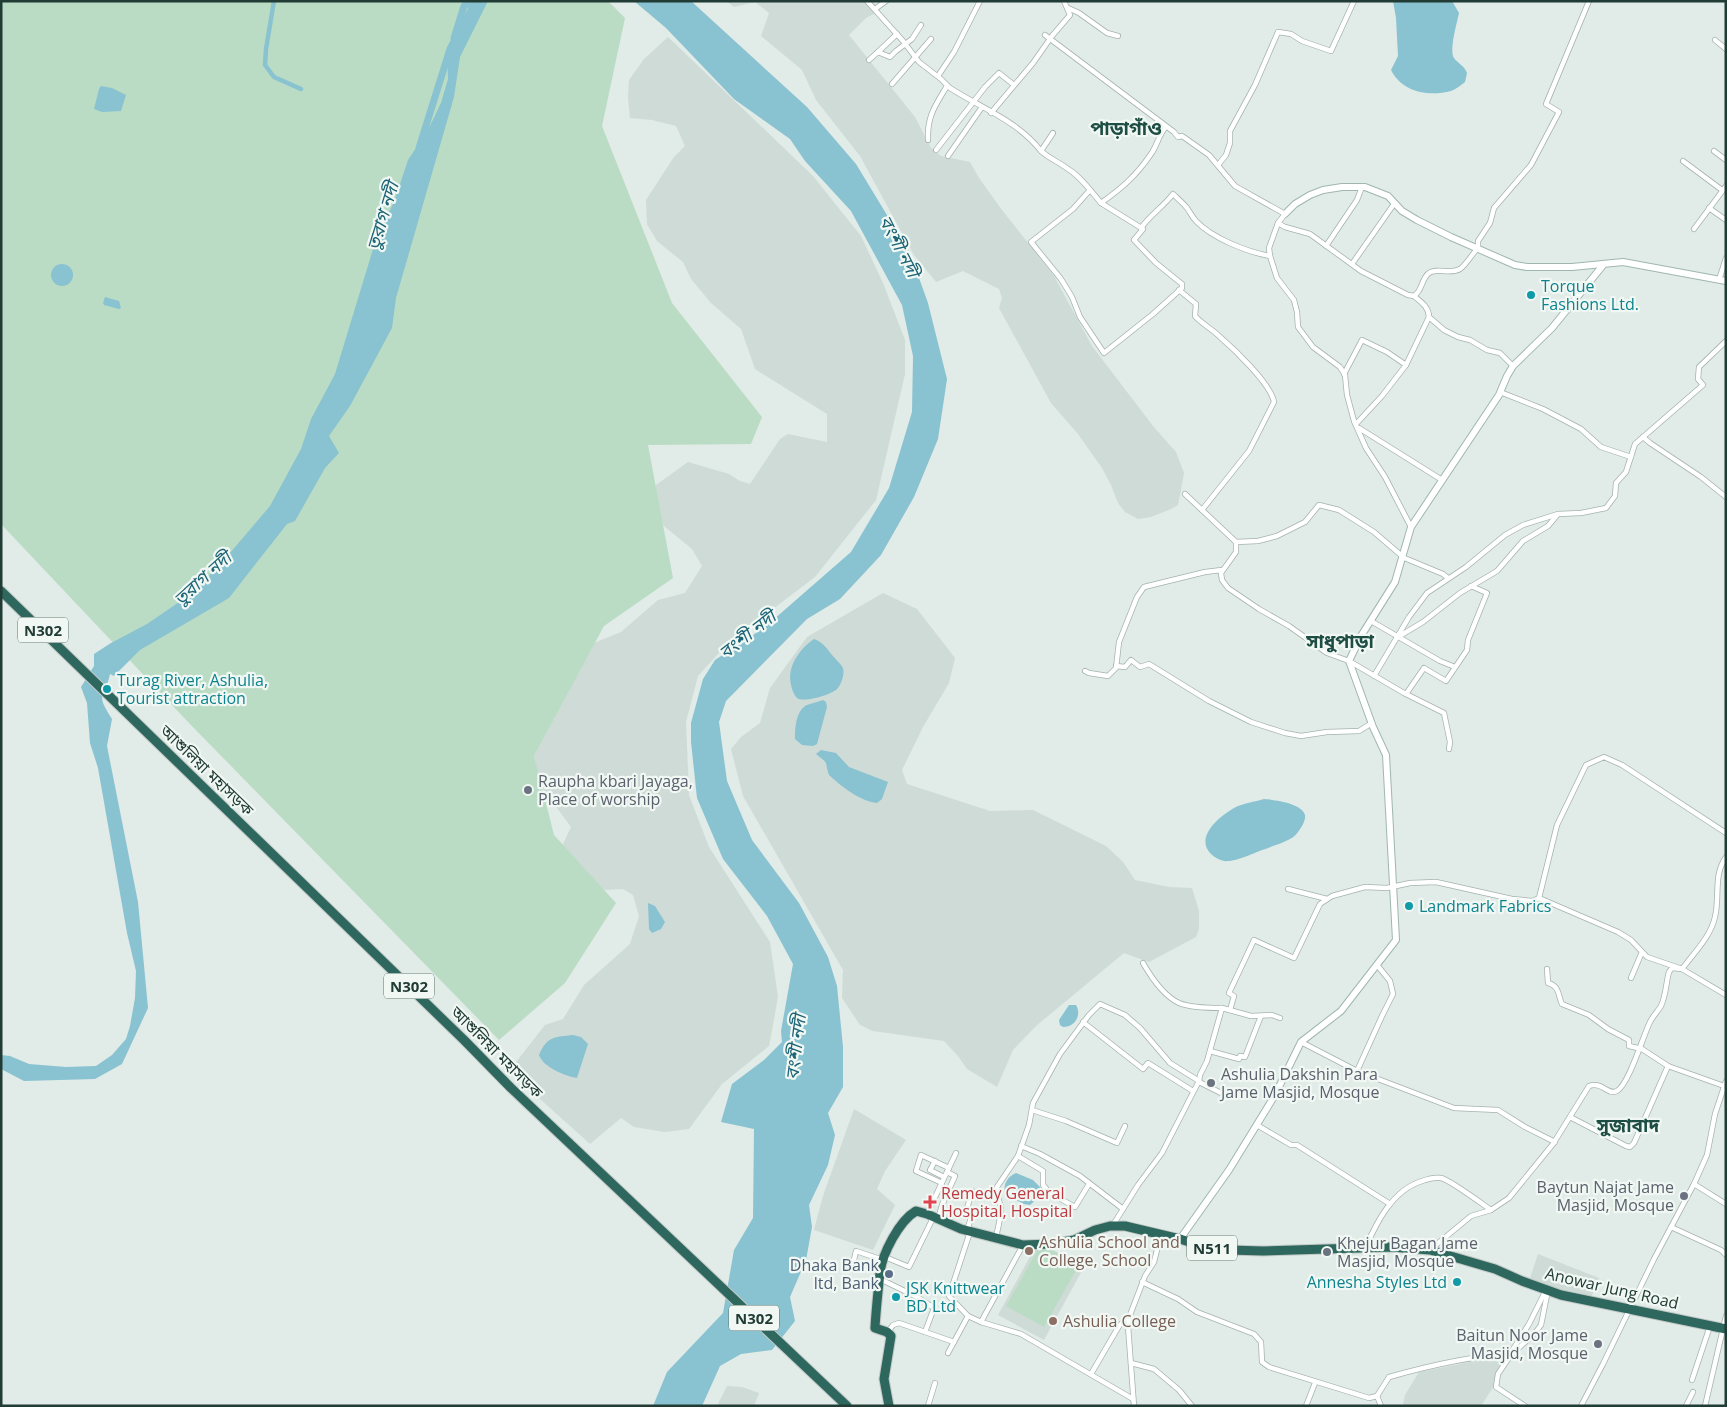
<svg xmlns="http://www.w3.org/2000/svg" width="1727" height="1407" font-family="'Open Sans','Noto Sans Bengali',sans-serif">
<rect width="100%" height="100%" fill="#e1ebe7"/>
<g fill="#cfdbd6">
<polygon points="726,1 873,1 880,11 866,18 849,35 915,117 931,148 941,156 970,162 979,178 1002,210 1054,276 1092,346 1153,426 1176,452 1184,473 1178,505 1171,509 1151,517 1138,519 1125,512 1118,503 1111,485 1102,468 1078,434 1051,403 999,308 1002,298 999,289 963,271 936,282 914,255 860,156 816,100 802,70 761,36 769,13 755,2 734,7"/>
<polygon points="668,37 813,176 861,236 883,283 905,340 905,374 876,500 815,577 727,644 698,676 686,722 689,795 709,847 770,942 778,997 769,1046 722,1084 689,1129 665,1132 634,1127 621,1118 590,1144 509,1071 545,1025 563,1019 584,985 630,944 639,916 633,895 623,889 605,890 557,857 571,827 543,789 537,771 534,756 594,643 621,632 658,600 685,593 702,566 692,549 664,526 656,511 656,485 688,462 729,474 740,481 750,484 780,439 788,434 827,442 827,414 755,369 741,329 711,303 691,279 683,262 657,241 647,224 646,200 674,157 685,146 676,126 652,120 630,118 628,98 629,80 644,59"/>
<polygon points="883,593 917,609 955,658 949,683 923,727 902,770 907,784 990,811 1033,810 1106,846 1123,862 1135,880 1169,887 1192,888 1199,911 1199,929 1196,937 1149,962 1124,953 1036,1026 1013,1050 997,1087 967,1069 958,1056 944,1041 873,1031 860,1025 842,998 843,970 743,796 731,749 741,737 760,723 770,688 807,637"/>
<polygon points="854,1109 906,1140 885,1171 877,1189 895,1205 873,1250 814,1230 823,1196"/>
<polygon points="1038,1242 1084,1267 1044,1340 998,1315"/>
<polygon points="1538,1254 1599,1278 1590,1300 1529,1281"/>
<polygon points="1506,1355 1499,1378 1481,1406 1407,1406 1403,1404 1405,1395 1419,1372"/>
<polygon points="727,1386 742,1387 759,1393 754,1406 717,1406"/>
</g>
<g fill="#badcc4">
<polygon points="1,1 608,1 625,18 602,126 672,303 762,417 751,444 648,445 673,578 604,626 534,756 554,835 616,903 565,983 499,1040 189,723 1,524"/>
<polygon points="1041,1244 1079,1265 1044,1327 1006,1306"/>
</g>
<g fill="#89c2d0">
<path d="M472,1H488L460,57L454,97L396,298L392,328L350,406L329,436L339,453L325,468L295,521L287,524L229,598L140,650L114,676L110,674C104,701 95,692 112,719L107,746L138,902L148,1008L122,1064L95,1079L24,1081L1,1069V1055L10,1056L29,1064L66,1067L96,1066L112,1055L126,1039L130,1026L135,998L136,971L127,933L98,768L90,743L87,703L81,687L94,666V654L111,643L147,624L185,598L218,567L270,506L301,449L311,419L335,374L377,236L394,202L408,160L428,130L441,103L448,79L447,47Z"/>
<polygon points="634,1 691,1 807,107 856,164 910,253 928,303 947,379 938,439 914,497 881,555 840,599 807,619 726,701 719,722 727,781 752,840 799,903 828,957 837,986 843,1047 843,1087 828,1113 835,1135 828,1165 809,1205 812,1227 806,1260 790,1297 795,1321 772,1350 741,1354 720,1366 702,1406 653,1406 667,1372 723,1313 734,1250 753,1218 754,1129 721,1122 732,1084 764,1060 782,1042 781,1031 793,964 767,916 723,859 697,798 691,742 691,723 703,679 715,660 765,627 851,552 889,488 912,412 913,356 902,305 851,211 805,161 790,139 734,99 666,28"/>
<path d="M1393,1H1452L1459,13C1457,23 1449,50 1454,58C1457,63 1464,65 1467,73L1465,82C1461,85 1456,89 1451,91C1428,97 1402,92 1391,70L1398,56L1396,18Z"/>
<polygon points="101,86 112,88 126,95 121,111 102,112 94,109 99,89"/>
<circle cx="62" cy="275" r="11"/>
<polygon points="105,297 119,301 121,308 119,309 104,305 103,303"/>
<path d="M814,639C823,642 827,649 833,656C836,660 841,664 843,668C845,674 841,685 837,689C831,695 803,703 797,698C792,693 790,682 790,676C791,661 802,647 814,639Z"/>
<path d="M823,700L826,702L827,707L817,744L813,746L802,745L795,739C795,728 796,710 807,705C812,703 818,702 823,700Z"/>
<path d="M821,750L836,753L849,767L888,782L882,799L877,803C860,801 842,787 829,775C824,760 830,765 816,754Z"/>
<path d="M1264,799C1274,800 1302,803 1305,815C1306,821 1301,828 1298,832C1292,841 1277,844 1268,848C1258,851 1238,861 1228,861C1223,862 1215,858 1211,854C1194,837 1220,816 1234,808C1243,803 1255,802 1264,799Z"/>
<polygon points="648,903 655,906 665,922 661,929 652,933 649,929"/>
<path d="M1069,1005H1076C1082,1015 1075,1027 1063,1027L1060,1025L1059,1020Z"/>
<path d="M573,1035L581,1037L588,1044L577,1078C565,1076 543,1067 539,1055C547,1036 555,1037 573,1035Z"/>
<path d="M1016,1173L1033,1180L1041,1188L1038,1198L1030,1205L1024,1204L1006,1195C1002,1185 1007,1177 1016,1173Z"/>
</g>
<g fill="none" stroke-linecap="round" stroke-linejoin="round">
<polyline stroke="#89c2d0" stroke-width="4.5" points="274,1 266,49 265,65 274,77 301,89"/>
<g stroke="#89c2d0" stroke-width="7">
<polyline points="454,38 464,6 472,1"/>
<polyline points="419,148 450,49"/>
</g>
<defs>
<g id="street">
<path d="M867,1L903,41L919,62L941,79L950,88C981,108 1018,121 1041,151"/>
<polyline points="1068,8 1079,13 1107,33 1118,36"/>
<polyline points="875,9 886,1"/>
<polyline points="1045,35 1174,132 1178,137 1182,136 1185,138 1209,155 1235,186 1285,214 1278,223 1269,248 1270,256 1277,278 1294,300 1297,312 1298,327 1313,347 1340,367 1345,375 1347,395 1354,421 1366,448 1385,477 1411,527"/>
<polyline points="1715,40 1726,49"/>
<polyline points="878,52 897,34"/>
<polyline points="869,60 878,52 890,57 896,51 912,39 921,25"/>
<polyline points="938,76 954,52 980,1"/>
<polyline points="892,84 931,39"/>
<polyline points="991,113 1033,63 1052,36 1070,15 1064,1"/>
<path d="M1053,133L1041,151C1050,159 1059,162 1068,169C1081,177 1091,191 1101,203C1122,188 1136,176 1151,154C1157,146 1159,134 1166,127"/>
<path d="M928,140C927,116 935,106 947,86"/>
<polyline points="936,150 985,87 999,73 1014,85"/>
<polyline points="1714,151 1726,160"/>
<polyline points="948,156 982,107"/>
<polyline points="1683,161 1722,190"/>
<polyline points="1218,165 1226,155 1230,143 1230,131 1255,85 1278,32 1291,34 1302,41 1331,51 1354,1"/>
<polyline points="1090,190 1073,209 1031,242 1061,279 1072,297 1080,317 1104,353 1153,314 1182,288 1182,284 1156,263 1134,240 1143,229 1101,203"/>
<polyline points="1709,208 1726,220"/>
<path d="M1278,223L1285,227L1310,234L1361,271L1408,295L1414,296C1423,290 1421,279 1429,273C1437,267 1449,275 1460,269C1466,265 1472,254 1478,248V241L1490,223L1494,208L1531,165L1559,112L1546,104L1589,1"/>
<path d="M1141,228C1150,215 1163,207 1173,194C1177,198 1183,203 1187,208C1190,212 1192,217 1196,221C1212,238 1247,252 1270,256"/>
<polyline points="1694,229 1726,186"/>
<polyline points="1326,246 1357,200 1362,187"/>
<polyline points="1352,264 1394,204"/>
<polyline points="1719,280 1726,258"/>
<path d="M1179,290L1196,304L1195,316C1202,324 1212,329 1219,336C1234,349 1271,384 1274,402L1249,451L1202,510"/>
<path d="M1414,296C1421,302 1429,307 1429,317L1444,330L1458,337L1470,340L1487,350L1500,353L1513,366"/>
<polyline points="1344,374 1362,340 1387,352 1406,365 1429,317"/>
<polyline points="1500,392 1543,409 1581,429 1601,447 1631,457"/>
<polyline points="1356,424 1382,396 1406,365"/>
<polyline points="1359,428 1442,480"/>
<polyline points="1643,437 1650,443 1701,477 1726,497"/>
<polyline points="1185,494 1236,542 1236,552 1221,573 1222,580 1228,588 1259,609 1289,626 1327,653 1349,661 1404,693 1444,713 1450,742 1449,749"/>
<polyline points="1236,542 1258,541 1277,536 1305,522 1319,505 1339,510 1374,532 1402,556"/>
<polyline points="1402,557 1443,574 1448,578"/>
<polyline points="1371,621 1440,661 1455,667"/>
<polyline points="1398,637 1423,622 1460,593 1497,571 1523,541 1548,526 1558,514 1581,513 1606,508 1615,496 1616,483 1626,472 1635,444 1703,385 1698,379 1699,367 1726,341"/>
<polyline points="1116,666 1125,667 1131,660 1140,667 1149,664 1209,701 1251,722 1285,733 1301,736 1327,732 1359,731 1372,723"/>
<polyline points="1085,671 1089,673 1108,676 1116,668 1119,642 1137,597 1144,587 1205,572 1222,570"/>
<polyline points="1374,676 1409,617 1427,593 1466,567 1505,535 1523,525 1558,514"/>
<polyline points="1406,694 1424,668 1446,681 1467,650 1468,640 1487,593 1471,586"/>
<polyline points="1288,889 1327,899"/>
<polyline points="1539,898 1618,932 1631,940 1647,957 1682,969 1726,995"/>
<path d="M1143,963C1151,977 1164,996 1179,1003C1191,1008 1210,1008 1222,1008"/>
<path d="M1547,969L1548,983C1560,986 1558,996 1562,1004L1589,1015L1608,1029L1629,1040V1046L1642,1049L1668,1066"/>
<polyline points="1631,978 1642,952"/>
<polyline points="1230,1010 1234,996 1229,993 1254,940 1294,958 1320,904 1332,896 1365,887 1387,888 1410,883 1436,882 1512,899 1533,901 1539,898 1557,825 1586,765 1604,757 1622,765 1726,833"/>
<polyline points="1083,1022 1143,1069 1148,1063 1193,1091"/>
<polyline points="1301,1042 1357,1071 1454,1108 1498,1110 1525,1127 1555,1142"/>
<polyline points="1210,1051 1239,1059 1240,1056 1245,1057 1261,1016"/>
<polyline points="1357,1071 1382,1016 1393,994 1390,981 1377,965"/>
<polyline points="1199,1082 1225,1095"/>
<polyline points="1032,1110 1066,1121 1117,1143 1125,1126"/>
<polyline points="1570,1117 1626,1146 1630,1147 1634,1143 1668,1066 1724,1086"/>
<polyline points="1257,1125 1291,1145 1297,1145 1390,1204"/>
<polyline points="1021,1146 1040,1154 1080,1176 1123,1209"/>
<polyline points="1018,1156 1043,1171 1043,1185 1050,1193 1075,1207 1089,1184"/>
<polyline points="935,1161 930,1170 944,1177"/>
<polyline points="942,1183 916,1171 921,1155 949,1168"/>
<polyline points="1694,1184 1726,1204"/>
<polyline points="927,1214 956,1153"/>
<polyline points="938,1219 942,1205 955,1176 947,1172"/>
<polyline points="1113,1225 1138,1185 1162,1153 1199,1081 1200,1075 1207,1061 1222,1008 1251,1016 1272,1015 1280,1018"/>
<polyline points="1671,1227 1721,1250 1726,1255"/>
<polyline points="967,1231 972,1214 966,1212 972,1191"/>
<path d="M996,1237C998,1228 1001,1217 1001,1208C1000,1200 995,1195 997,1187L1018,1156L1029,1125L1033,1103L1060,1054L1089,1015L1100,1004L1125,1015L1140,1028L1170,1063L1199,1081"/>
<path d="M1366,1247C1377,1221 1393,1190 1422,1181C1428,1179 1435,1177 1441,1178C1450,1180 1481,1203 1491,1210"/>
<path d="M1431,1249L1471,1216L1491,1210L1509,1198L1553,1144L1589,1086C1602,1081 1608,1096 1617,1091C1629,1084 1643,1036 1650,1022C1653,1016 1658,1011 1661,1006C1666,996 1666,982 1669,972L1672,968L1682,969C1694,953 1711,936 1715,917C1720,897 1713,875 1726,857"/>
<polyline points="885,1257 909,1267 933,1218"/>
<polyline points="880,1272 853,1264 856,1251 883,1260"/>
<polyline points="880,1279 917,1297 934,1308 925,1332"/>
<path d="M1142,1282L1178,1299L1197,1312L1254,1334L1261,1342L1262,1362L1269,1367L1369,1398L1377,1396L1389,1377C1428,1366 1469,1356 1510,1354L1529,1324L1546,1290"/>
<polyline points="968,1316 949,1296 970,1232"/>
<polyline points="981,1322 1023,1245"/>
<polyline points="888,1332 893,1325 899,1323 954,1342"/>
<polyline points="948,1353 968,1316 981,1322 1021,1334 1133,1399"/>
<polyline points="1131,1363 1154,1369 1179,1390 1192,1406"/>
<polyline points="1091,1374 1119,1326 1130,1315"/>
<polyline points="1692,1380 1710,1326"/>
<polyline points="1377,1396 1381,1406"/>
<polyline points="928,1406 935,1383"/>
<polyline points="1134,1406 1128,1326 1130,1315 1145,1276 1154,1262 1161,1234"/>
<polyline points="1306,1406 1315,1383"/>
<polyline points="1525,1406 1496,1387 1498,1374 1510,1356 1535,1333 1541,1325 1548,1290"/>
<polyline points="1581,1406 1603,1364 1654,1259 1694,1184 1707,1155 1715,1114 1726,1081"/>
<polyline points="1686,1406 1693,1392"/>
<polyline points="1705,1406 1726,1316"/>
</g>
<g id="secondary">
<polyline points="1285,214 1295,204 1310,195 1323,190 1342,187 1365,187 1388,196 1402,211 1417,220 1451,237 1515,265 1527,267 1572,267 1623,262 1726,281"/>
<polyline points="1180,1239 1229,1170 1275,1095 1301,1042 1341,1011 1396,940 1386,755 1373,727 1349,661 1361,636 1395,582 1411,527 1499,395 1507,376 1513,366 1552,328 1604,264"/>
</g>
<g id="highway">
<polyline points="1,591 464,1040 511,1088 847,1406"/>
<path d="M889,1406L884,1379L891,1336L887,1332L875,1328C876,1310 878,1291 880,1273C882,1254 899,1221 916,1211L927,1214L961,1229L1023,1245L1051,1244L1074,1240L1095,1230L1110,1226H1125L1180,1239L1202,1246L1229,1250L1263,1251L1391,1247L1430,1250L1495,1269L1522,1281L1561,1295L1726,1329"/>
</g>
</defs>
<use href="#street" stroke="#a4b3ae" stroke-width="6"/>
<use href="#secondary" stroke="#9fb7af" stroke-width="8"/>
<use href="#highway" stroke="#c1c8c6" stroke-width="11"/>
<use href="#street" stroke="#fff" stroke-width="4.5"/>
<use href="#secondary" stroke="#fff" stroke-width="6"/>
<use href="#highway" stroke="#2e675d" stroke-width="9"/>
</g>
<g fill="#0f9aa8" stroke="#f1f8f4" stroke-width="2">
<circle cx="1531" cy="295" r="5"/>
<circle cx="107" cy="689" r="5"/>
<circle cx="1409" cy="906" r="5"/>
<circle cx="1457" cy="1282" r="5"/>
<circle cx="896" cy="1297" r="5"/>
</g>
<g fill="#6b7280" stroke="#f1f8f4" stroke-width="2">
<circle cx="528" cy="790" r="5"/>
<circle cx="1211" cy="1083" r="5"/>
<circle cx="1684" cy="1196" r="5"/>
<circle cx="1327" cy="1252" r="5"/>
<circle cx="1598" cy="1344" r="5"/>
</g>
<path fill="#e0444e" stroke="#f1f8f4" stroke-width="2" d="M927.5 1194.5h5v5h5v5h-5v5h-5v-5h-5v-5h5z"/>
<g fill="#8d6e63" stroke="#f1f8f4" stroke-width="2">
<circle cx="1029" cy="1251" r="5"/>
<circle cx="1053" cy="1321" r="5"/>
</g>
<circle fill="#5c6f8a" stroke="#f1f8f4" stroke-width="2" cx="889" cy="1274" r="5"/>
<g text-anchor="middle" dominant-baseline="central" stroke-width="4.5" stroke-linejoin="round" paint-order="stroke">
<g fill="#f1f8f4" stroke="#5f746e" stroke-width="1">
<rect x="18" y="617.5" width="50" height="25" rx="4"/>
<rect x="384" y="973.5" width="50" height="25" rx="4"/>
<rect x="1187" y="1235.5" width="50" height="25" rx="4"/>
<rect x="729" y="1305.5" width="50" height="25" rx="4"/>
</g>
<g font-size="15" font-weight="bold" fill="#213b35">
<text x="43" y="630">N302</text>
<text x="409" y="986">N302</text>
<text x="1212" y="1248">N511</text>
<text x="754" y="1318">N302</text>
</g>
<g font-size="16" fill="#0d838f" stroke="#f1f8f4" text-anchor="start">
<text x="1541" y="286">Torque<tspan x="1541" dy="18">Fashions Ltd.</tspan></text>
<text x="117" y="680">Turag River, Ashulia,<tspan x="117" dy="18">Tourist attraction</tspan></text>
<text x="1419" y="906">Landmark Fabrics</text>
<text x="1447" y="1282" text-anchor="end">Annesha Styles Ltd</text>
<text x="906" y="1288">JSK Knittwear<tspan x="906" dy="18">BD Ltd</tspan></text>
</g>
<g font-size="16" fill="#213b35" stroke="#f1f8f4">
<text transform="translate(207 770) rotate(44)">আশুলিয়া মহাসড়ক</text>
<text transform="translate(497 1052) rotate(45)">আশুলিয়া মহাসড়ক</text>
<text transform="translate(1612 1288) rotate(13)">Anowar Jung Road</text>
</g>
<g font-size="16" fill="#5b616d" stroke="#f1f8f4" text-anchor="start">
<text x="538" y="781">Raupha kbari Jayaga,<tspan x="538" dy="18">Place of worship</tspan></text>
<text x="1221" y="1074">Ashulia Dakshin Para<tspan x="1221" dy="18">Jame Masjid, Mosque</tspan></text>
<text x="1674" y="1187" text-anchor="end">Baytun Najat Jame<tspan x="1674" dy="18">Masjid, Mosque</tspan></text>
<text x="1337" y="1243">Khejur Bagan Jame<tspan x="1337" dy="18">Masjid, Mosque</tspan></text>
<text x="1588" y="1335" text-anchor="end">Baitun Noor Jame<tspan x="1588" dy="18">Masjid, Mosque</tspan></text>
</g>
<g font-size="16" fill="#be3a42" stroke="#f1f8f4" text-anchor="start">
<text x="941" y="1193">Remedy General<tspan x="941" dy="18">Hospital, Hospital</tspan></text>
</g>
<g font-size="16" fill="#785e54" stroke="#f1f8f4" text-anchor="start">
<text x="1039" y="1242">Ashulia School and<tspan x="1039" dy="18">College, School</tspan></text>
<text x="1063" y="1321">Ashulia College</text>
</g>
<g font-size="16" fill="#4e5e75" stroke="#f1f8f4" text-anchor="end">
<text x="879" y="1265">Dhaka Bank<tspan x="879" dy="18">ltd, Bank</tspan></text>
</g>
<g font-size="18" font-style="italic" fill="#1d6476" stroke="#f1f8f4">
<text transform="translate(382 216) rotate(-73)">তুরাগ নদী</text>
<text transform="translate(900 246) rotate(63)">বংশী নদী</text>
<text transform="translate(202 578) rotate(-42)">তুরাগ নদী</text>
<text transform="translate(747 634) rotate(-38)">বংশী নদী</text>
<text transform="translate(795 1047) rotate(-83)">বংশী নদী</text>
</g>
<g font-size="19" font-weight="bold" fill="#1e4d43" stroke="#f1f8f4">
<text x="1126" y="128">পাড়াগাঁও</text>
<text x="1340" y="641">সাধুপাড়া</text>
<text x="1628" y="1125">সুজাবাদ</text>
</g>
</g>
<rect width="1727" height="1407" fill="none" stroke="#213b35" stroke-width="5"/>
</svg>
